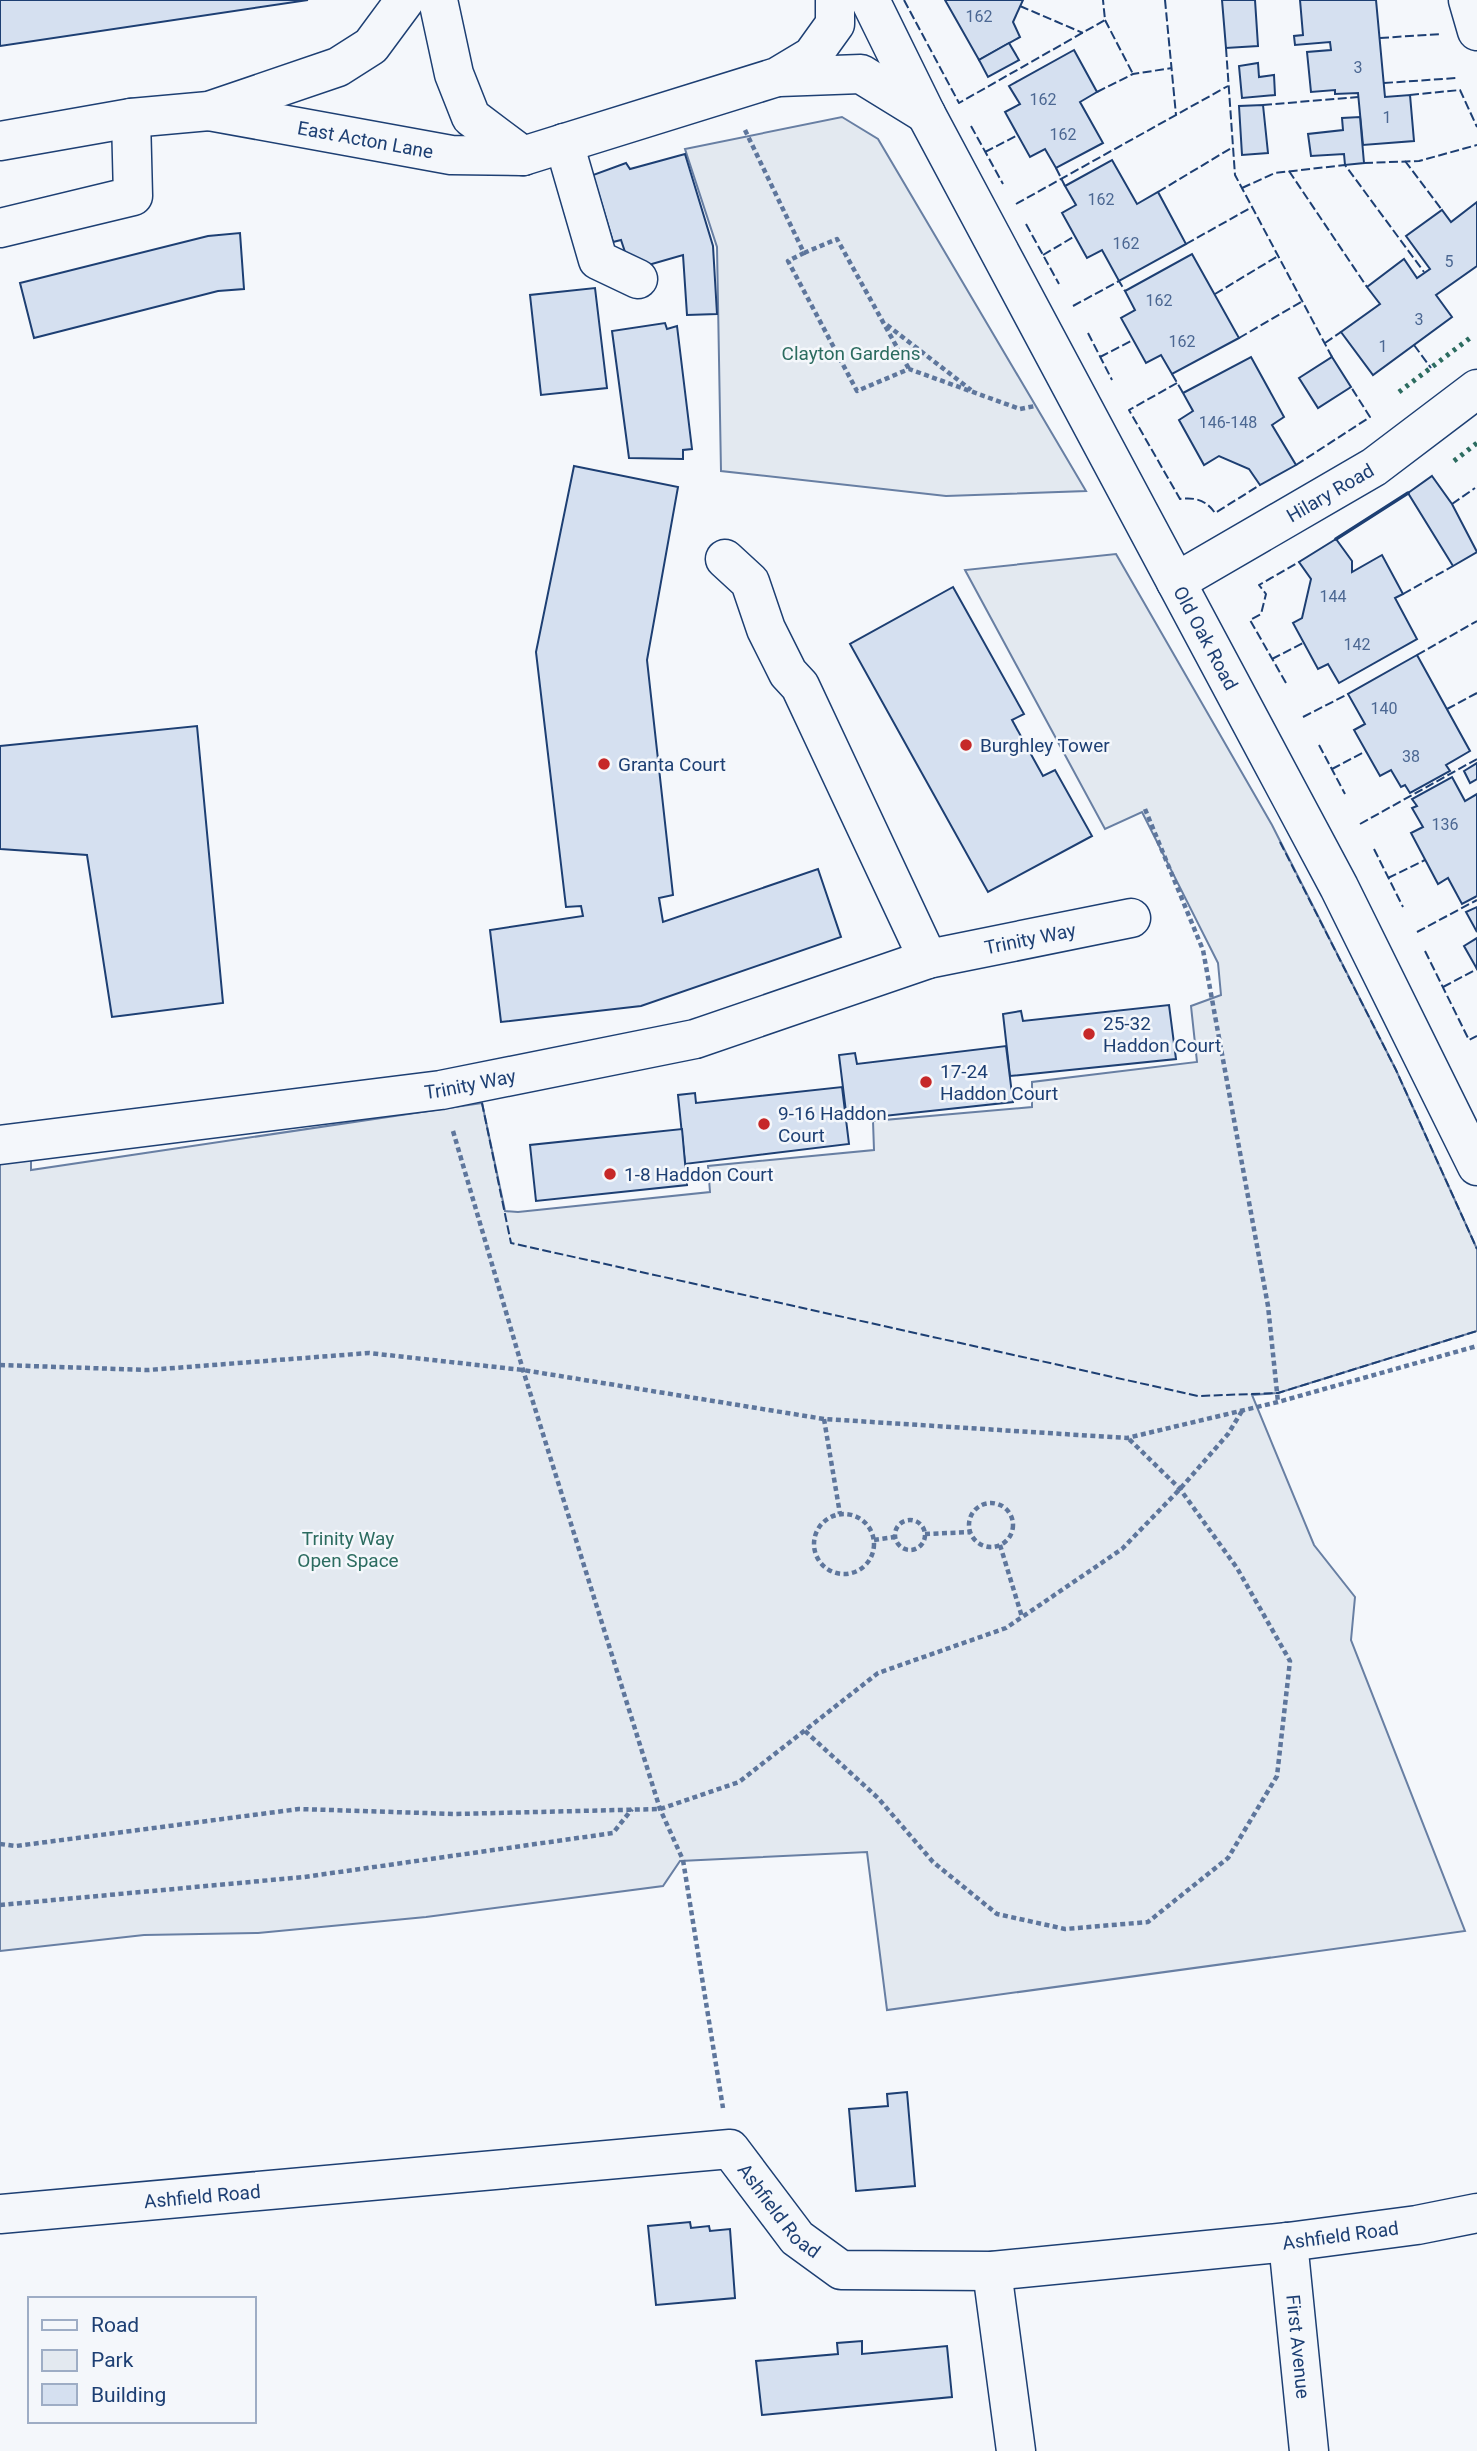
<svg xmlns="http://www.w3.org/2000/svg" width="1477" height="2451" font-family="Roboto,sans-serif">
<rect width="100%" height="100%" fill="#f4f7fb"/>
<g fill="#e3e9f0" stroke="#687fa3" stroke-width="2">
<polygon points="842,117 878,139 1086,491 946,496 721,471 717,247 685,149"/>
<polygon points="1116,554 1272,825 1396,1070 1477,1249 1477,1331 1278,1393 1252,1395 1314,1545 1355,1597 1351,1640 1465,1931 887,2010 867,1852 680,1861 663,1886 426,1917 258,1933 144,1935 0,1951 0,1157 31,1153 31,1170 482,1103 505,1211 518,1212 710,1192 708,1166 874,1150 873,1121 1032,1107 1032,1082 1197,1062 1191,1006 1221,995 1218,963 1142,812 1105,829 965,570"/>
</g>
<g fill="#d5e0f0" stroke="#1d3f73" stroke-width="2">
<polygon points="0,0 308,0 0,46"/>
<polygon points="945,0 1023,0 1013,22 1020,37 979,60"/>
<polygon points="1222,0 1255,0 1258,46 1226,48"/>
<polygon points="1300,0 1376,0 1385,97 1410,95 1414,141 1363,145 1358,93 1335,94 1335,90 1311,92 1307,52 1331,50 1330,42 1295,45 1294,36 1303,35"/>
<polygon points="1009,43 1019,60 988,77 979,60"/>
<polygon points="1074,50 1097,92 1080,102 1103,143 1056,168 1045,149 1030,157 1005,112 1020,104 1009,86"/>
<polygon points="1258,63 1259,77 1274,75 1275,95 1242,98 1239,66"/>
<polygon points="1263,105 1268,153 1242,155 1239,106"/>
<polygon points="1360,117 1364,163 1345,165 1344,154 1311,156 1308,134 1343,130 1342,118"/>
<polygon points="685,154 713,246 717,314 687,315 683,255 631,270 621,240 613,242 593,175 626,163 630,169"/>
<polygon points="1112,160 1137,204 1158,192 1186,244 1119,281 1102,250 1087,258 1062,213 1076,205 1065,186"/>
<polygon points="1477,202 1477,266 1436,295 1452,317 1373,375 1341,332 1380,304 1367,287 1404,259 1417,278 1430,269 1406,236 1442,210 1451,222"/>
<polygon points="240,233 244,289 218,291 34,338 20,283 208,236"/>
<polygon points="1192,254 1239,338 1172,374 1161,355 1146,363 1121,318 1135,310 1125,291"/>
<polygon points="595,288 607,388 541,395 530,295"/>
<polygon points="665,323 667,329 677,326 692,449 683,450 683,459 629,458 612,331"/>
<polygon points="1251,357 1284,417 1272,425 1296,465 1260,485 1249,469 1219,456 1204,465 1179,420 1193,411 1183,393"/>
<polygon points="1332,357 1351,387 1318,408 1299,378"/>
<polygon points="574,466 678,487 647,660 673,895 659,898 663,922 818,869 841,937 641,1006 501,1022 490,930 583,916 581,906 566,907 536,652"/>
<polygon points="1432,476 1452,504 1477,552 1453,566 1408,493"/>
<polygon points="1336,539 1352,561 1352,572 1382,555 1403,594 1395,598 1417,639 1339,683 1328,664 1318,669 1293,623 1302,618 1311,579 1299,562"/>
<polygon points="953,587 1024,714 1012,720 1043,776 1055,770 1092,836 988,892 850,644"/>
<polygon points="1417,655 1470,751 1446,765 1450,771 1410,793 1405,785 1401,787 1391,770 1380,776 1354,730 1365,724 1348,694"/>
<polygon points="197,726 223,1003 112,1017 87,855 0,849 0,746"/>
<polygon points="1477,763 1477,779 1470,783 1464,771"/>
<polygon points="1452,777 1465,801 1477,794 1477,896 1462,904 1448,878 1438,884 1411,833 1423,827 1412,808 1417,806 1412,799"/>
<polygon points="1477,907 1477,932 1466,912"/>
<polygon points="1477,938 1477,969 1464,946"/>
<polygon points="1169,1005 1176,1059 1010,1076 1003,1014 1021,1011 1023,1021"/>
<polygon points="1006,1046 1013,1102 847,1120 839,1055 855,1053 857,1064"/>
<polygon points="842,1087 849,1144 685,1164 678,1095 695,1093 696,1103"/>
<polygon points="682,1129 687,1185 536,1201 530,1145"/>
<polygon points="907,2092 915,2186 856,2191 849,2109 888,2106 887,2094"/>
<polygon points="690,2222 691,2228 709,2226 710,2231 730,2229 735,2298 656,2305 648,2226"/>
<polygon points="862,2341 862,2354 947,2346 952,2397 762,2415 756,2361 838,2354 837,2343"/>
</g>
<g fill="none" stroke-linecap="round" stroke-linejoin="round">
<defs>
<g id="minor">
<polyline points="438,0 454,74 471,117 523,156"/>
<path id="s1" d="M870,0L926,114L1339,887L1477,1166"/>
<polyline points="1468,0 1477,31"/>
<polyline points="779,77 861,74 926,114"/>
<path id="s2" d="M209,111L451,155L523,156L777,77L812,56L835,24V0"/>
<polyline points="0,141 131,118 209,111 338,67 371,46 405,0"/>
<polyline points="564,143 598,260 638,279"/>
<polyline points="0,228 133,196 131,118"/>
<polyline points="725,559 750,582 766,629 788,673 800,686 928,959"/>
<path id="s3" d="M1176,582L1374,467L1477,389"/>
<path id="s4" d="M0,1145L441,1090L695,1039L928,959L1131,918"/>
<path id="s5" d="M0,2214L730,2149L797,2238L841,2270L992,2271L1288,2242L1417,2225L1477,2213"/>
<path id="s6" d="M1288,2242L1309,2451"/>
<polyline points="992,2271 1016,2451"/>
</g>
</defs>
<use href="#minor" stroke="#1d3f73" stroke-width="41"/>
<g stroke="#5e769c" stroke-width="4.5" stroke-dasharray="5 3.5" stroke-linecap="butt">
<polyline points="745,130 804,253 788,261 857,391 909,369 1020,409 1035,406"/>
<polyline points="804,253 837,239 909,369"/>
<polyline points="887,325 971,390"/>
<polyline points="1145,809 1203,950 1268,1306 1278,1402"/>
<polyline points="453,1131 523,1370 660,1809 683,1860 723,2108"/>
<polyline points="0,1365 148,1370 369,1353 523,1370 824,1419 1127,1438 1278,1402 1477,1346"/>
<polyline points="824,1419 840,1514"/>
<circle cx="991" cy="1525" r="22"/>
<circle cx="844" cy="1544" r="30"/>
<circle cx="910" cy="1535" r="15"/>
<polyline points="925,1534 971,1532"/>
<polyline points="874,1540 895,1537"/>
<polyline points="1000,1545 1022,1617"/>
<polyline points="805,1731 878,1798 933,1862 997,1914 1065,1929 1148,1922 1228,1858 1277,1776 1290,1661 1237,1568 1180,1489 1128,1438"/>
<polyline points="0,1844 16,1846 299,1809 455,1814 660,1809 739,1782 878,1673 1006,1628 1122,1549 1180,1489 1228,1434 1242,1411"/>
<polyline points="0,1905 304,1877 613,1833 632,1809"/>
</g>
<use href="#minor" stroke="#f4f7fb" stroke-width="38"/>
<g stroke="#2c6c60" stroke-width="5" stroke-dasharray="3.5 5" stroke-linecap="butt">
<polyline points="1399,392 1470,338"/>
<polyline points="1454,461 1477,443"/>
</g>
<g stroke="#1d3f73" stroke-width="2" stroke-dasharray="9 3.5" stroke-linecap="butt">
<polyline points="904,0 959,103 1105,20 1103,0"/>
<polyline points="1165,0 1176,115"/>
<polyline points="1020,6 1083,33"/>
<polyline points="1105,20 1133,74"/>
<polyline points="1380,38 1441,34"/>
<polyline points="1226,48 1235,175 1332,357"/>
<polyline points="1384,83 1456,78"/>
<polyline points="1097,92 1133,74 1172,68"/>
<polyline points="1410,95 1460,90 1477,127"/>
<polyline points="1263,105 1358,97"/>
<polyline points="971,126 1003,184"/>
<polyline points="985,152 1018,135"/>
<polyline points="1405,161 1442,210"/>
<polyline points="1364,163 1419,161 1477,145"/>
<polyline points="1056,168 1065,186"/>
<polyline points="1289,171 1367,287"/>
<polyline points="1242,188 1275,173 1345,165 1424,272"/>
<polyline points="1158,192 1233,147"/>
<polyline points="1016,204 1228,86"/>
<polyline points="1026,224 1059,284"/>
<polyline points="1186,244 1252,207"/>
<polyline points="1043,255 1075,236"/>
<polyline points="1215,294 1278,256"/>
<polyline points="1073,306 1119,281 1125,291"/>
<polyline points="1088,333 1112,380"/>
<polyline points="1239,338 1303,301"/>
<polyline points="1325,343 1341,332"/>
<polyline points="1414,345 1431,368"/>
<polyline points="1100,357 1133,340"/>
<polyline points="1172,374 1183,393"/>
<path d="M1177,383L1129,410L1180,499C1195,497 1206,500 1215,513L1260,485"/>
<polyline points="1296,465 1370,417 1351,387"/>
<polyline points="1452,504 1475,488"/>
<polyline points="1403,594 1453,566"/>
<polyline points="1417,655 1477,621"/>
<polyline points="1272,659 1303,643"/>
<polyline points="1286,683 1250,620 1261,614 1266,594 1259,585 1299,562"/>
<polyline points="1447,709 1477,693"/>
<polyline points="1303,717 1348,694"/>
<polyline points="1319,745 1345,794"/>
<polyline points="1332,769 1366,751"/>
<polyline points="1360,824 1477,759"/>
<polyline points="1280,842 1396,1070 1477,1249"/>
<polyline points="1374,849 1403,907"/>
<polyline points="1388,878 1425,860"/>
<polyline points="1417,932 1477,900"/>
<polyline points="1425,951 1469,1040 1477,1036"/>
<polyline points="1443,987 1477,969"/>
<polyline points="482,1103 511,1243 1198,1396 1278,1393 1477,1331"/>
</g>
<polyline stroke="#1d3f73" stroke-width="3.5" points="1336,539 1408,493"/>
</g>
<g fill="#c62828" stroke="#f4f7fb" stroke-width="2.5">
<circle cx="966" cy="745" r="7"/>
<circle cx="604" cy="764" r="7"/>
<circle cx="1089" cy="1034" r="7"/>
<circle cx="926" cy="1082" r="7"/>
<circle cx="764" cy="1124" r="7"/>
<circle cx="610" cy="1174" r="7"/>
</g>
<g text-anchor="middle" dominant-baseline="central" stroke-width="5" stroke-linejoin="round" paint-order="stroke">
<g font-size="16" fill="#4b6792">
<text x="979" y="16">162</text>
<text x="1358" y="67">3</text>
<text x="1043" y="99">162</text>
<text x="1387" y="117">1</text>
<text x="1063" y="134">162</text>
<text x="1101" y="199">162</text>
<text x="1126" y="243">162</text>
<text x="1449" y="261">5</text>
<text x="1159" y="300">162</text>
<text x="1419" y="319">3</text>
<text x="1182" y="341">162</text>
<text x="1383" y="346">1</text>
<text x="1228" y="422">146-148</text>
<text x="1333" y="596">144</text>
<text x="1357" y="644">142</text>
<text x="1384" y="708">140</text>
<text x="1411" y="756">38</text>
<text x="1445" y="824">136</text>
</g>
<g font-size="19" fill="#1d3f73" stroke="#f4f7fb">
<text stroke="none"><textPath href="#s2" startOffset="159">East Acton Lane</textPath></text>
<text stroke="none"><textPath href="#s3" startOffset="178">Hilary Road</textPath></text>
<text stroke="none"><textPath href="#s1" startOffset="721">Old Oak Road</textPath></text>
<text stroke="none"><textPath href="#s4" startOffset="1054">Trinity Way</textPath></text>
<text stroke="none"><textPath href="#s4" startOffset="474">Trinity Way</textPath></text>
<text stroke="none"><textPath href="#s5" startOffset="203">Ashfield Road</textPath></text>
<text stroke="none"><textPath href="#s5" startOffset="812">Ashfield Road</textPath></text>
<text stroke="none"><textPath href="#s5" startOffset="1400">Ashfield Road</textPath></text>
<text stroke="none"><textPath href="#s6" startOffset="105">First Avenue</textPath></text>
</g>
<g font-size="19" fill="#2c6c60" stroke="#f4f7fb">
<text x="851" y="353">Clayton Gardens</text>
<text x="348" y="1538">Trinity Way<tspan x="348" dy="22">Open Space</tspan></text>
</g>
<g font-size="19" fill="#1d3f73" stroke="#f4f7fb" text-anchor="start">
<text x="980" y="745">Burghley Tower</text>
<text x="618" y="764">Granta Court</text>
<text x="1103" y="1023">25-32<tspan x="1103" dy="22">Haddon Court</tspan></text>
<text x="940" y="1071">17-24<tspan x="940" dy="22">Haddon Court</tspan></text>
<text x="778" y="1113">9-16 Haddon<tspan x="778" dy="22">Court</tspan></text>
<text x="624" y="1174">1-8 Haddon Court</text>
</g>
</g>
<rect x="28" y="2297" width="228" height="126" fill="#f4f7fb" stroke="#9eadc5" stroke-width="2"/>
<rect x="42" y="2320" width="35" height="10" fill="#f4f7fb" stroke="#9eadc5" stroke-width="2"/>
<text x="91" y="2332" font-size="21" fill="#1d3f73">Road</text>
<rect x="42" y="2350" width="35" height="21" fill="#e3e9f0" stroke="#9eadc5" stroke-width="2"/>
<text x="91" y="2367" font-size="21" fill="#1d3f73">Park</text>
<rect x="42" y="2384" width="35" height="21" fill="#d5e0f0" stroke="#9eadc5" stroke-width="2"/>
<text x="91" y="2402" font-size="21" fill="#1d3f73">Building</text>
</svg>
